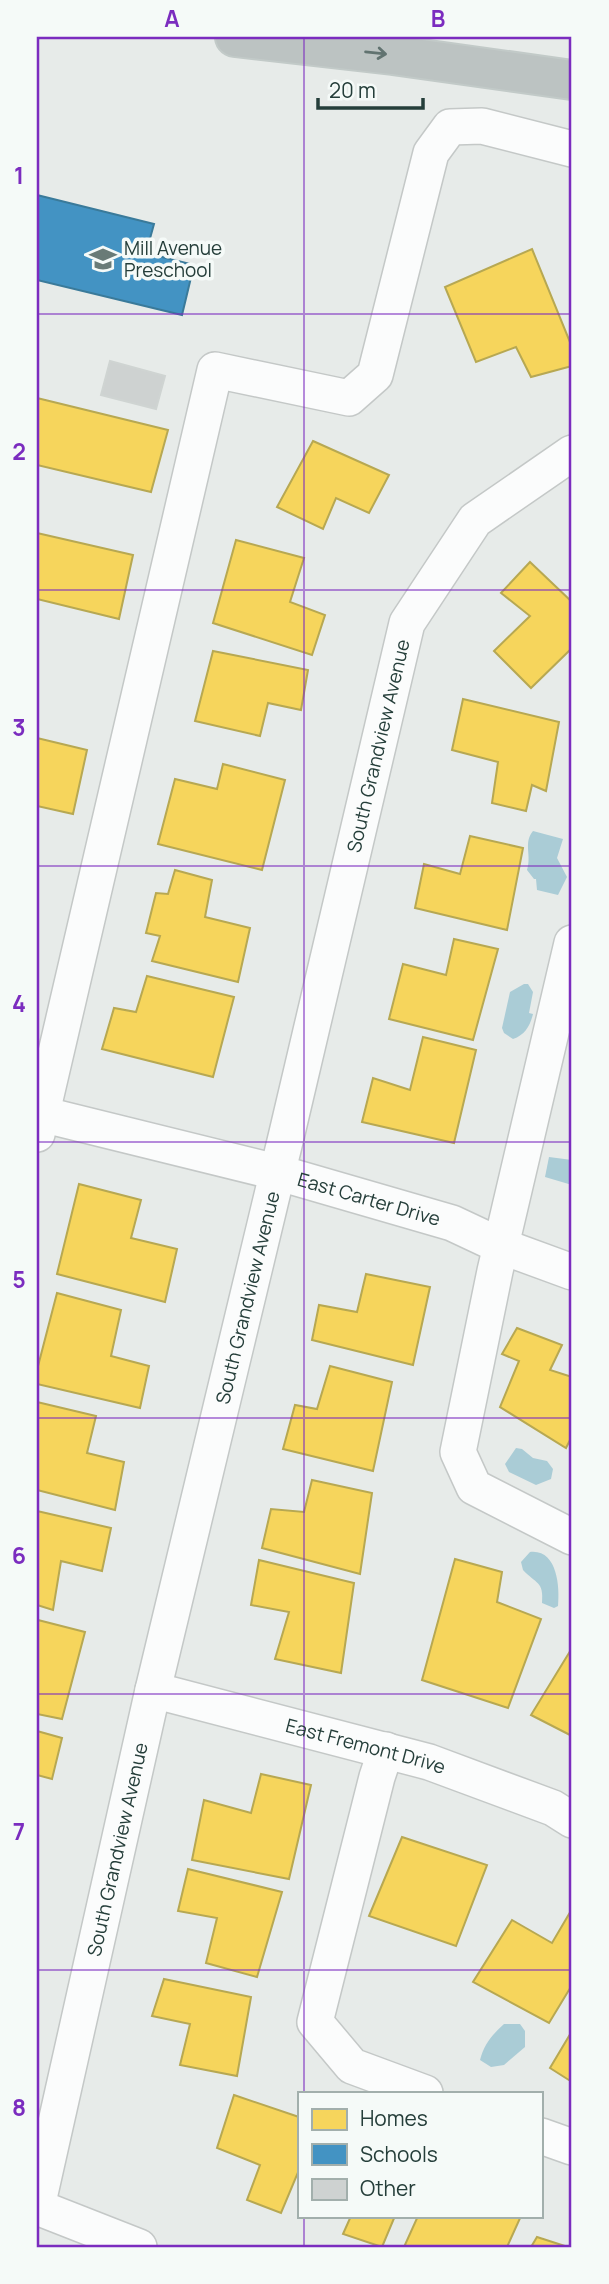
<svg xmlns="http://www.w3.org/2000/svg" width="609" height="2284" font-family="Manrope,sans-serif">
<rect width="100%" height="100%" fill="#e7ebe9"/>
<g fill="#aaccd6">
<path d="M533,831L563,839L557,858L567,877L558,895L537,890L536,879H534L527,870C532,855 523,843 533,831Z"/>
<path d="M524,984H528L533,992L529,1013L533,1014C530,1026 525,1035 513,1039L504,1033L502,1028L510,992Z"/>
<polygon points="549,1157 572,1160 572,1185 545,1177"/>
<polygon points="516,1448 522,1449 533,1458 547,1461 553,1469 551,1479 536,1485 509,1472 505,1464"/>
<path d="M530,1552C557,1549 560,1586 558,1606L554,1608L542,1603C544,1581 536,1584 523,1570L521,1562Z"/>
<path d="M504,2024H520L525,2031V2047L504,2065L491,2067L480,2060C484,2044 492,2035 504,2024Z"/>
</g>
<g fill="#f6d55c" stroke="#b7a852" stroke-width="2">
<polygon points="532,249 572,347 572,366 531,377 516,347 476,362 445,287"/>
<polygon points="37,398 168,430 151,492 37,465"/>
<polygon points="313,441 389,475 369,513 336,498 323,529 277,507"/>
<polygon points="37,533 133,555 119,619 37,599"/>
<polygon points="236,540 304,558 290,602 325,615 312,655 213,623"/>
<polygon points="530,562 572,602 572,648 531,688 494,651 530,616 501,593"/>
<polygon points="213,651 308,670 301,710 268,703 260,736 195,721"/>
<polygon points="463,699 559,722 546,791 532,785 526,811 492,803 498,762 452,750"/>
<polygon points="37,738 87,750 73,814 37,806"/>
<polygon points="223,764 285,780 262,870 158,844 175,779 217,789"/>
<polygon points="470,836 523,848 507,930 415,908 424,864 460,874"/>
<polygon points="175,870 212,880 205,917 250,928 238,982 152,961 160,936 146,933 156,893 168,894"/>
<polygon points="454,939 498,949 473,1040 389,1019 403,964 446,975"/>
<polygon points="147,976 234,997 213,1077 102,1049 114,1008 136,1012"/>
<polygon points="423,1037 476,1050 454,1143 362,1122 373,1078 410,1090"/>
<polygon points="79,1184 141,1200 131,1238 177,1249 165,1302 57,1274"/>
<polygon points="366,1274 430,1287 413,1365 312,1340 319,1305 357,1312"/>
<polygon points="57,1293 121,1310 111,1356 149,1366 140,1408 37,1384 37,1370"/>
<polygon points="517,1328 562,1345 550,1370 572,1377 572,1436 566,1448 500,1407 519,1361 502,1354"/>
<polygon points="330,1366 392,1382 373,1471 283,1449 295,1405 317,1409"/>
<polygon points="37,1402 96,1416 87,1453 124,1462 115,1510 37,1490"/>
<polygon points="312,1480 372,1493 360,1574 262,1548 271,1509 304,1512"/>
<polygon points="37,1511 111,1528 102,1571 61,1561 53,1610 37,1605"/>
<polygon points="455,1559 502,1572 497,1602 541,1619 508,1708 422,1680"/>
<polygon points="259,1560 354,1583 341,1673 275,1659 289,1612 251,1605"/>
<polygon points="38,1620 85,1632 62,1719 37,1714"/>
<polygon points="572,1648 572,1736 531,1715"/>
<polygon points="37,1731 62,1738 52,1779 37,1775"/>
<polygon points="261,1774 311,1785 289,1879 192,1860 204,1800 251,1813"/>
<polygon points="402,1837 487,1865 456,1946 369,1916"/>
<polygon points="188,1869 282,1892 257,1977 206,1963 217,1918 178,1911"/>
<polygon points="572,1909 572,1985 549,2023 473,1982 512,1920 552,1943"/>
<polygon points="164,1979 251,1997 237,2076 180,2065 190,2024 152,2016"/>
<polygon points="572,2031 572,2082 550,2068"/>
<polygon points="234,2095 299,2117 299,2170 281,2213 247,2200 260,2165 217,2148"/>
<polygon points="351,2216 395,2216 382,2247 343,2234"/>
<polygon points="418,2216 521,2216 507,2247 404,2247"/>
<polygon points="537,2237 568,2247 531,2247"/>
</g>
<polygon fill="#4393c3" stroke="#3a7a9a" stroke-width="2" points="37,195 154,224 146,253 194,265 182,315 37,280"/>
<polygon fill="#ced2d1" stroke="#cfd4d2" stroke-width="2" points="110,361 165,376 156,409 101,395"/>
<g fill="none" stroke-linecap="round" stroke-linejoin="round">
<defs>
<g id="minor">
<polyline points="572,943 495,1271 458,1452 474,1487 572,1537"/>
<path id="s1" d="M37,1113L276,1172L452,1223L501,1246L572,1272"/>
<polyline points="37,1134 215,370 349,398 375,375 431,153 450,127 482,126 572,149"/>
<path id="s2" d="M153,1690L429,1762L553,1808L572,1820"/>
<polyline points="386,1750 377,1777 315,2022 352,2066 425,2093"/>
<polyline points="541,2136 572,2147"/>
<path id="s3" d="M139,2247L37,2207L153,1690L287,1133L407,623L475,520L572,453"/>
</g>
<polyline id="highway" points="235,37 393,55 572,80"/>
</defs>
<use href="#minor" stroke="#c4c8c7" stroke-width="38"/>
<use href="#highway" stroke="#c2cac8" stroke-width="42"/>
<use href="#minor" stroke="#fbfcfc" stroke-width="35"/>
<use href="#highway" stroke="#bcc3c2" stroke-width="38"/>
</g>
<defs><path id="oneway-shaft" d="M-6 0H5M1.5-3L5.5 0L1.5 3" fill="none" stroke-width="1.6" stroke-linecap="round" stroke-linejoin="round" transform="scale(1.75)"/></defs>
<use stroke="#617370" href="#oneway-shaft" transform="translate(376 53) rotate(6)"/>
<path fill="none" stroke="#7b2cbf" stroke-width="2" stroke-opacity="0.55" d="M304,37V2093M37,314H572M37,590H572M37,866H572M37,1142H572M37,1418H572M37,1694H572M37,1970H572M304,2216V2247"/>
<defs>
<symbol id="school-bare" viewBox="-9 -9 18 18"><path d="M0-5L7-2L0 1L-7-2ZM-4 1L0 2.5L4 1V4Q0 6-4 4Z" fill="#697b77" stroke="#f5faf8" stroke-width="2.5" paint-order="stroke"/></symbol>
</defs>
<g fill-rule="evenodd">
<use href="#school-bare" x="84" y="240" width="38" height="38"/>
</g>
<g text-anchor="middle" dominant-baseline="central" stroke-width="7" stroke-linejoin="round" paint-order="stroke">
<g font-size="19" fill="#253e3a" stroke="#f5faf8" text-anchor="start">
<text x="124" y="248">Mill Avenue<tspan x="124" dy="22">Preschool</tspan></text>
</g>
<g font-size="19" fill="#253e3a" stroke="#f5faf8">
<text stroke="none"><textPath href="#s3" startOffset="1610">South Grandview Avenue</textPath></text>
<text stroke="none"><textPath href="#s1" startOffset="343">East Carter Drive</textPath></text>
<text stroke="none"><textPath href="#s3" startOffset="1043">South Grandview Avenue</textPath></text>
<text stroke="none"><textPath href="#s2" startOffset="220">East Fremont Drive</textPath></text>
<text stroke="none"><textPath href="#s3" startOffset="476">South Grandview Avenue</textPath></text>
</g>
</g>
<rect width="609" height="2284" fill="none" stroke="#f5faf8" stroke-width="77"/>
<rect x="298" y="2092" width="245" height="126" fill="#f5faf8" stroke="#a2afac" stroke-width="2"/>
<rect x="312" y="2109" width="35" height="21" fill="#f6d55c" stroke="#a2afac" stroke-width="2"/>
<text x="360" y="2126" font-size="21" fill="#253e3a">Homes</text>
<rect x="312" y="2144" width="35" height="21" fill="#4393c3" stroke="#a2afac" stroke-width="2"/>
<text x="360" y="2162" font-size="21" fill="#253e3a">Schools</text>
<rect x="312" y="2179" width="35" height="21" fill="#ced2d1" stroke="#a2afac" stroke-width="2"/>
<text x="360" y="2196" font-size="21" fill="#253e3a">Other</text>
<path d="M318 98v10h105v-10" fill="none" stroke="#253e3a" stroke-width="3.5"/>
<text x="329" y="98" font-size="21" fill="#253e3a" stroke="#f5faf8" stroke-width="5" paint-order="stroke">20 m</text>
<rect x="38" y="38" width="532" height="2208" fill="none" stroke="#7b2cbf" stroke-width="2.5"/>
<g font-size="23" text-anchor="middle" font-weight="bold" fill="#7b2cbf">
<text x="172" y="27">A</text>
<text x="438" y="27">B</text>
<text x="19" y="184">1</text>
<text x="19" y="460">2</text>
<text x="19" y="736">3</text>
<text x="19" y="1012">4</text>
<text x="19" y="1288">5</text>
<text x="19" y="1564">6</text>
<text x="19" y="1840">7</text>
<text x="19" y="2116">8</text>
</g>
</svg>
